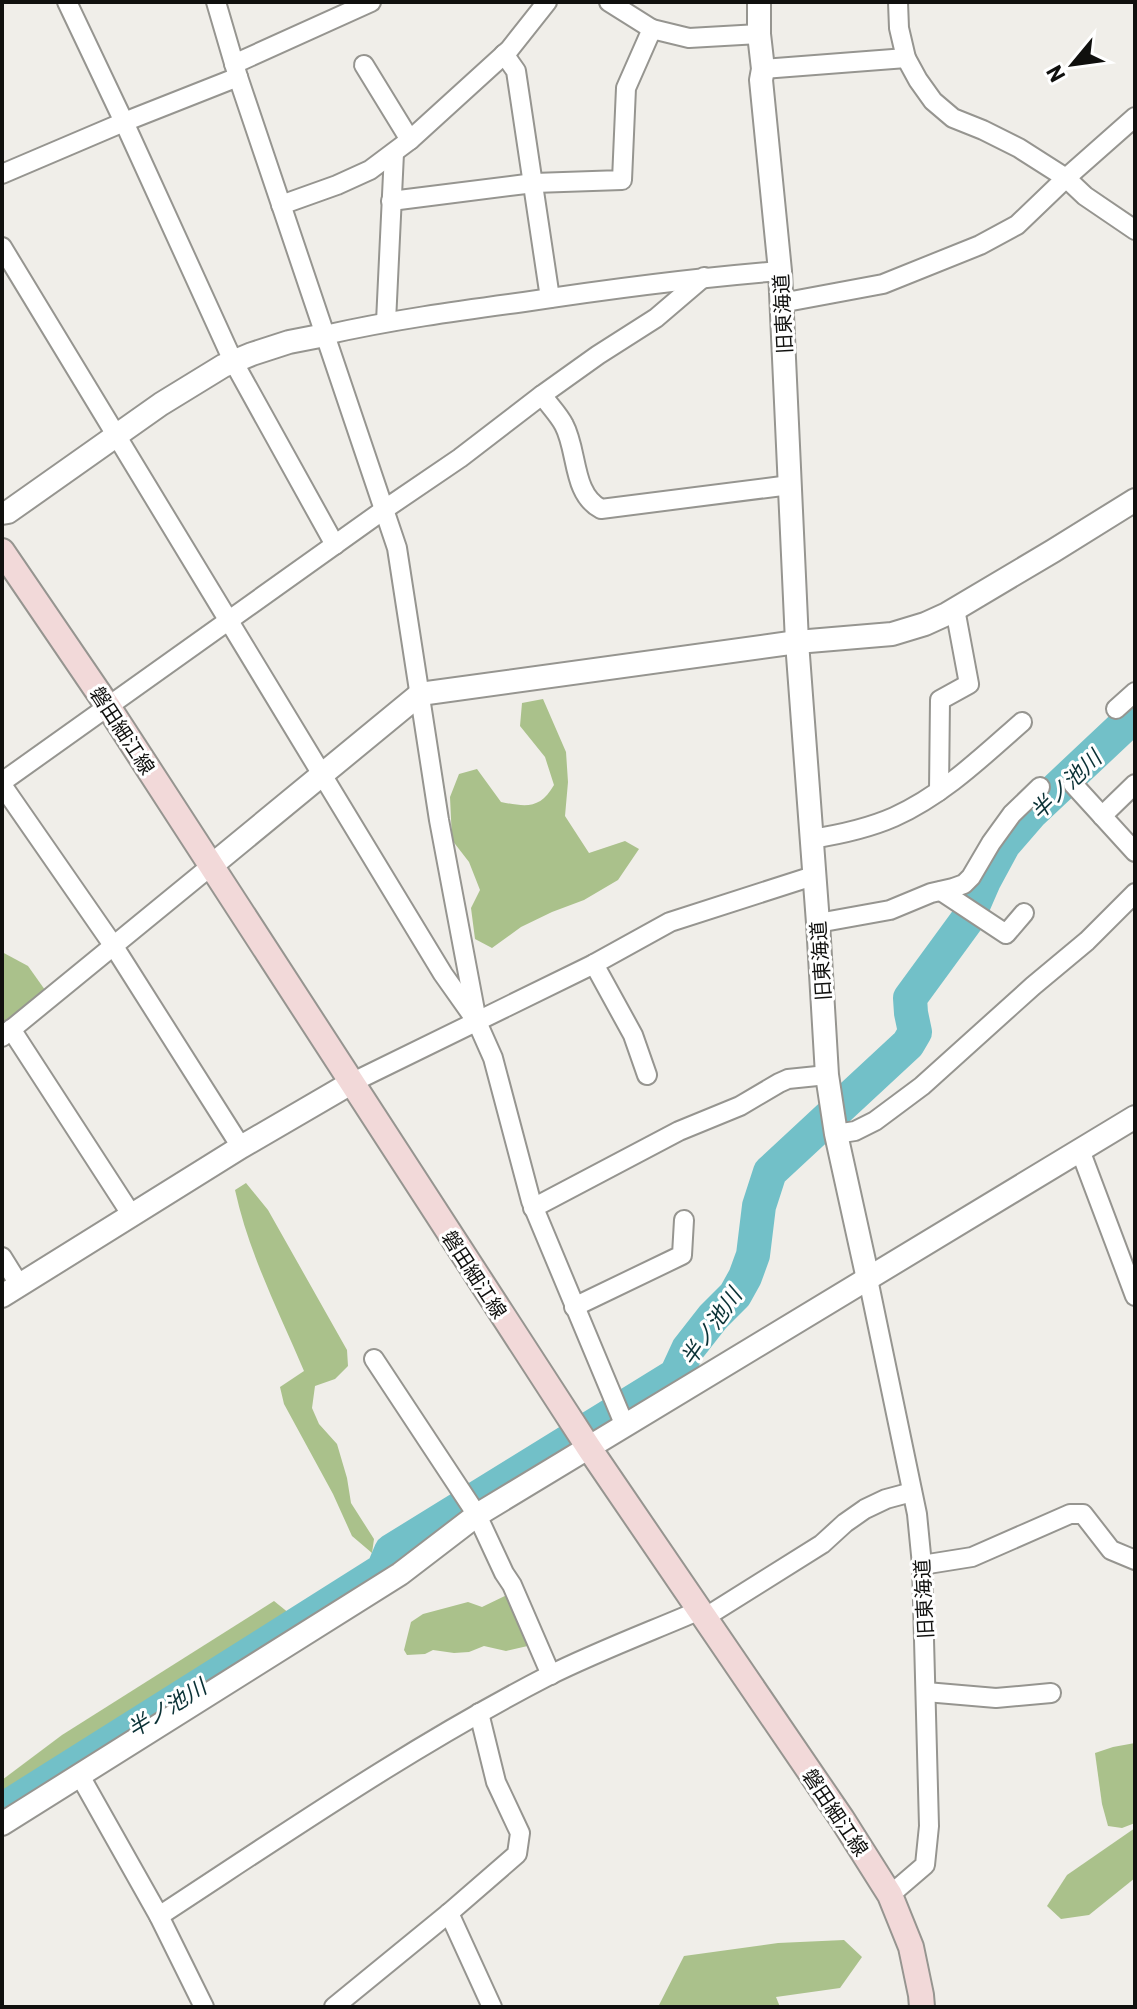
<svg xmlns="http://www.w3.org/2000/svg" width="1137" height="2009" font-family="Barlow,'Noto Sans JP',sans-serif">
<rect width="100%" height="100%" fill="#f0eee9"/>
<g fill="#aac18b">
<path d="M543,699L566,752L568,782L565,816L589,853L625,841L639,849L618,880L584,900L552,912L521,927L492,948L475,939L471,908L480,890L469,862L452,840L450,797L459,774L477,769L501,802C527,807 540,809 554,785L545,757L520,726L522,703Z"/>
<polygon points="2,952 28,966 50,997 2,1036"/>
<path d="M246,1183L268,1210L347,1350L348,1366L335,1379L315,1386L312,1408L319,1424L337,1444L347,1478L351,1503L374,1539L372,1553L352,1536L333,1494L284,1404L280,1387L304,1371C279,1312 249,1254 235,1190Z"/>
<polygon points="511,1593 532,1645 506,1651 484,1646 469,1652 454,1653 433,1650 425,1654 407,1655 404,1650 411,1622 423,1614 468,1602 482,1607"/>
<polygon points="274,1601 300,1622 303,1634 2,1832 2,1780 62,1735"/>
<polygon points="1135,1743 1135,1823 1122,1828 1108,1826 1102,1804 1095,1753 1113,1747"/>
<polygon points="1135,1828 1135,1878 1089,1915 1061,1919 1047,1906 1067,1875"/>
<polygon points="844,1940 862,1957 840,1988 776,1997 780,2007 658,2007 684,1956 778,1943"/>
</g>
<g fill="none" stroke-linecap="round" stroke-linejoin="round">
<polyline stroke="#72c0c8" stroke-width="34" points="2,1810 383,1570 391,1551 676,1375 688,1349 713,1317 735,1295 745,1277 753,1255 759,1206 770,1172 908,1044 915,1032 911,1013 910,998 967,920 984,881 1004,844 1030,814 1135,715"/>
<defs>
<g id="minor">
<polyline points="67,2 124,122 233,361 335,545"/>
<polyline points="216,2 238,77 397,548 439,820 476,1016"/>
<polyline points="609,2 652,29"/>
<polyline points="898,2 899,28 906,58 918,80 933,101 953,118 983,130 1019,148 1066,178 1085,196 1135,230"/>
<polyline points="504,54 516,71 550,298"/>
<polyline points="234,64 371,2"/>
<polyline points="763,69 906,58"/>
<polyline points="410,140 509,50 547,2"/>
<polyline points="2,174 124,122 238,77"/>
<polyline points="391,201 534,183 622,180 626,88 652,29 689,38 759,34"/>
<polyline points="281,205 337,185 370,170 410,140 364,65"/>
<polyline points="2,247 443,974 477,1022 493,1058 531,1201 625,1426"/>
<polyline points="781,303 883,284 980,245 1017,225 1066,178 1135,117"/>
<polyline points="386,322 394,153"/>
<path d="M325,335C391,320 457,311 524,302C609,289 694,278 780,271"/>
<path d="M542,395C549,405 559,415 564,425C578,451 572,494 601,509L790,485"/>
<polyline points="1116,709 1135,692"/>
<polyline points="2,782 385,509 460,458 542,395 598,355 656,318 704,277"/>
<polyline points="1073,784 1135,852"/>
<polyline points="2,785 113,945 241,1147"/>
<polyline points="939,791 940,700 969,684 955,609"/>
<polyline points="1102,816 1135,784"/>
<path d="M811,839C837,835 869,828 894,817C943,795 982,757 1022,722"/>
<polyline points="941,891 1006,934 1024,913"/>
<polyline points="818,923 890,910 931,893 953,888 964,884 971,877 991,843 1012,814 1040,787"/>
<polyline points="594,964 633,1035 647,1075"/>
<polyline points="11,1029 131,1214"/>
<polyline points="2,1037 211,866"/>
<polyline points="351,1083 594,964 670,922 813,876"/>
<polyline points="836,1134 855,1131 875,1121 922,1086 1033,986 1087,941 1135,893"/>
<polyline points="1080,1150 1135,1296"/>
<polyline points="533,1208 679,1131 740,1106 779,1083 788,1079 827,1075"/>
<polyline points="2,1257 20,1286"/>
<polyline points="868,1279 917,1514 922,1565 929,1826 925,1865 890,1895"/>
<polyline points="574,1307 682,1255 684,1220"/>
<polyline points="374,1359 477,1515 504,1573 512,1585 551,1675"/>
<polyline points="922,1565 972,1557 1070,1514 1083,1514 1111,1550 1135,1560"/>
<polyline points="704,1618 822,1544 845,1523 865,1509 886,1499 912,1492"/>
<polyline points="926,1692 996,1698 1051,1693"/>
<polyline points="79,1774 159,1916 204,2007"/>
<polyline points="449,1913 492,2007"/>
<path d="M159,1916C286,1833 412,1746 548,1676C596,1652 649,1632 698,1611"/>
<polyline points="334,2007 449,1913 517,1854 520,1833 496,1782 479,1713"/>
</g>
<g id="tertiary">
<polyline points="759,2 759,34 763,69 761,80 780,271 797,642 818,923 827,1075 836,1134 868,1279"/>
<polyline points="2,513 8,512 161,404 223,366 252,354 289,342 325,335"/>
<polyline points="211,866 420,694 797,642 892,634 925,624 947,614 1053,551 1135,500"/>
<polyline points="2,1296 241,1147 351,1083"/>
<polyline points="2,1824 400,1574 477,1515 1135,1117"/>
</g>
<polyline id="secondary" points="2,551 109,708 589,1448 842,1819 890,1895 911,1947 921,1995 922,2007"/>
</defs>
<use href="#minor" stroke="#969590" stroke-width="22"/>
<use href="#tertiary" stroke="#969590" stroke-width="26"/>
<use href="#secondary" stroke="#969590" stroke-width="28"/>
<use href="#minor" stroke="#fff" stroke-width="18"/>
<use href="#tertiary" stroke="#fff" stroke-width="22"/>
<use href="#secondary" stroke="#f2d9d9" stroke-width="24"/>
</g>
<g text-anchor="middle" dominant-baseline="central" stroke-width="6" stroke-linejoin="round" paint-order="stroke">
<g font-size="20" fill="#10100e" stroke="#fff">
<text transform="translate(782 314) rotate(-93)">旧東海道</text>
<text transform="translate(123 730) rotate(57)">磐田細江線</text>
<text transform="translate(820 961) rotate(-94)">旧東海道</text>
<text transform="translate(475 1274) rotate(57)">磐田細江線</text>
<text transform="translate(923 1599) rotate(-93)">旧東海道</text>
<text transform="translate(836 1812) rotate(56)">磐田細江線</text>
</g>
<g font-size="22" font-style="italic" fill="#0a3135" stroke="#fff">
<text transform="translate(1065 784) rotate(-44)">半ノ池川</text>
<text transform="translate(710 1326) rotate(-55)">半ノ池川</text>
<text transform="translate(166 1707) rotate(-32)">半ノ池川</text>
</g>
</g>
<rect width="1137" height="2009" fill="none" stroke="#10100e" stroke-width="8"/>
<g transform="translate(1073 64) rotate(241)" stroke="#ffffff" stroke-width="6" paint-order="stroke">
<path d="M0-6L14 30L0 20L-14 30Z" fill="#10100e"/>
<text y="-12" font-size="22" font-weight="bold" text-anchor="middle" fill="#10100e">N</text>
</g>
</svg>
